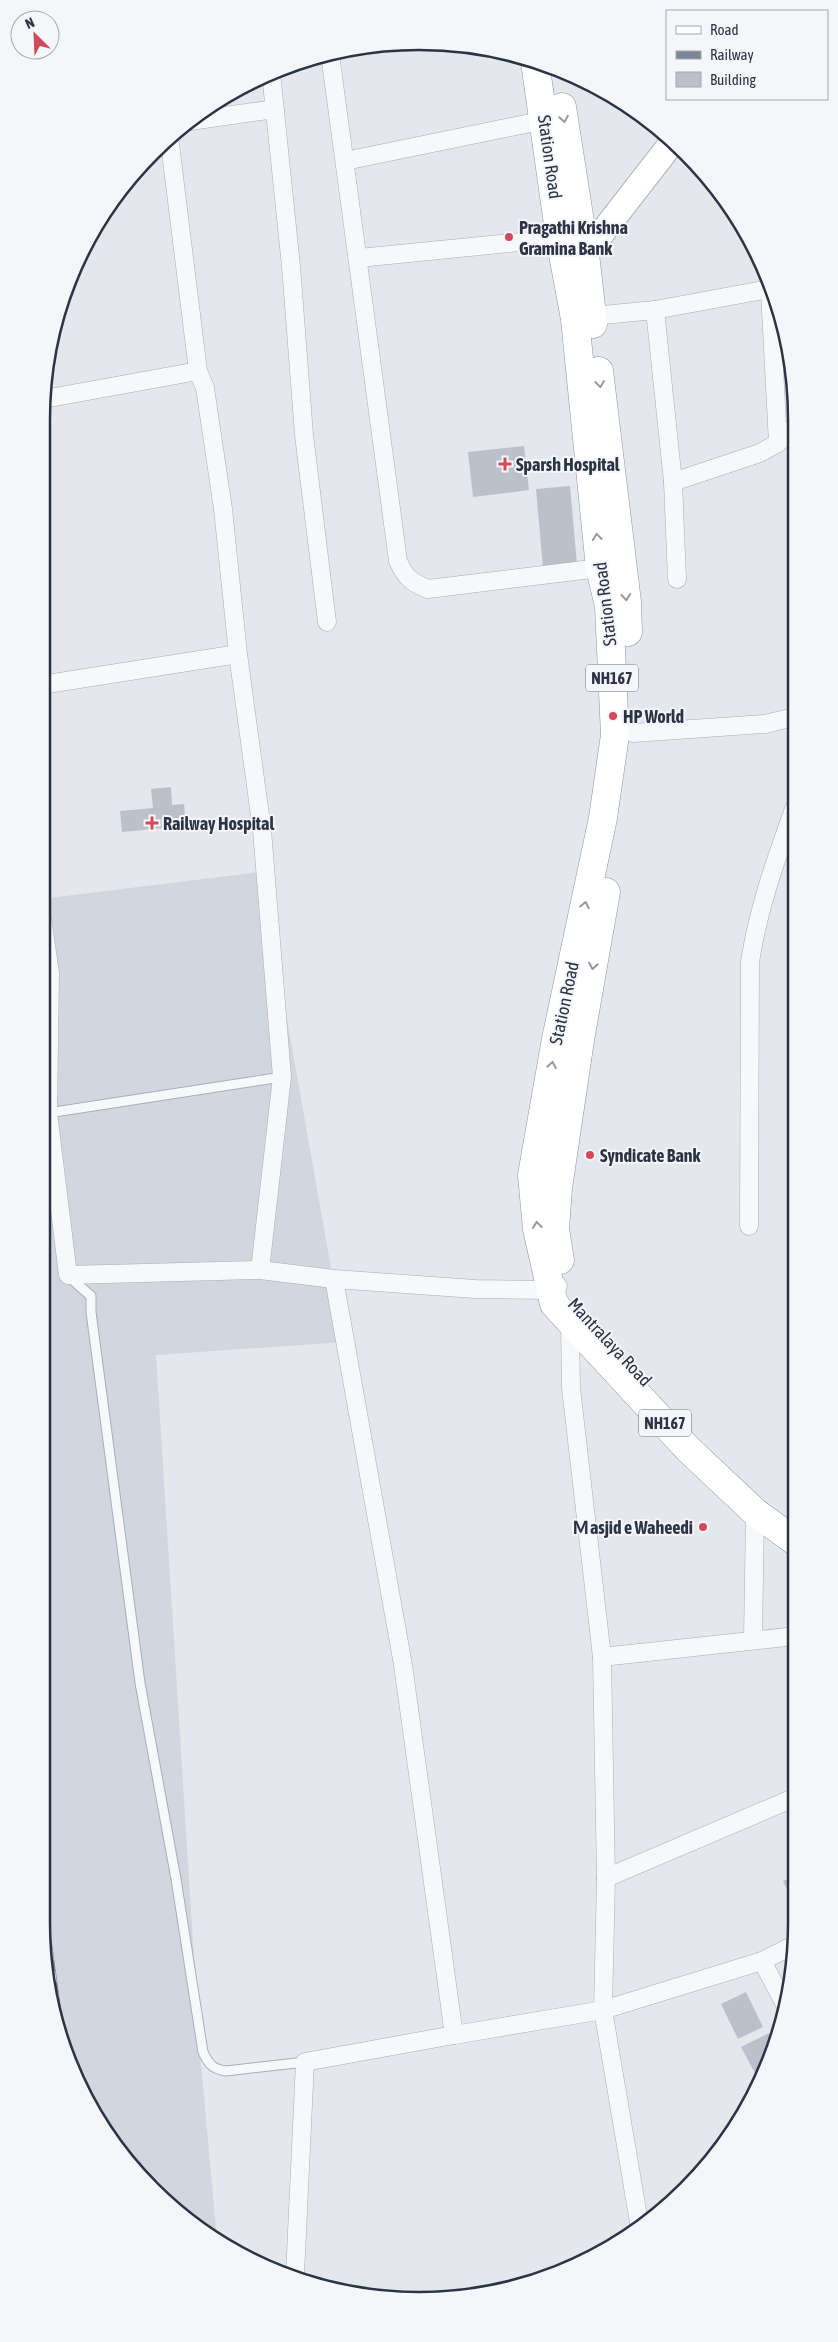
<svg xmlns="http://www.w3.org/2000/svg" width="838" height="2342" font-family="'Asap Condensed','Noto Sans SC',sans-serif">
<rect width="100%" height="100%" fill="#e4e7ec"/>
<polygon fill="#d2d6de" points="261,872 344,1342 156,1355 200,2054 217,2240 189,2223 135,2172 70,2067 48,1996 41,1923 41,899"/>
<g fill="#bbc0ca">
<polygon points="524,446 529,490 473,497 468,452"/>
<polygon points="570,486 577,565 543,568 536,489"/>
<polygon points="171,787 172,805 184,804 186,826 122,832 120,811 153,808 151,789"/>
<polygon points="797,1875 797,1895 791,1898 783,1881"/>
<polygon points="746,1992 763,2027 738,2039 721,2004"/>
<polygon points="769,2033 774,2043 762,2070 755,2073 741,2047"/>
</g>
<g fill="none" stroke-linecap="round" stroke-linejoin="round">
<defs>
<g id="lane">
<polyline points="48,1113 282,1077"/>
<path d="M68,1276L91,1296V1312L140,1683L176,1879L203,2052C209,2065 213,2069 226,2071L305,2062"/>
</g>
<g id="street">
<path d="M330,54L398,561C405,577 412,583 428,589L600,568"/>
<polyline points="271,73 291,266 304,435 327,622"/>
<polyline points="190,121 275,109"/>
<polyline points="169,136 198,371 205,388 223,509 238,654 262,830 282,1077 260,1270"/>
<polyline points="345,161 545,120"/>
<polyline points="359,258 560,238"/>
<polyline points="770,291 778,443"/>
<polyline points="655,310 769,289"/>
<polyline points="592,316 655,310 673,482 677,579"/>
<polyline points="44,399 198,371"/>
<polyline points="673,482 760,453 778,443 794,428"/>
<polyline points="41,685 238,654"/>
<polyline points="633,733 765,724 794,717"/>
<polyline points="41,911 50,973 48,1113 68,1275 260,1270 334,1279 475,1289 551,1290 558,1286"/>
<path d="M749,1226L750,962C758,909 776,859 794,809"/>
<polyline points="334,1279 403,1665 454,2035 603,2010 762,1961 786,2006"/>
<polyline points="570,1323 571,1388 602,1657 606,1878 603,2010 640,2228"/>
<polyline points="753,1639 755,1512"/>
<polyline points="602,1657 796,1636"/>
<polyline points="606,1878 796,1797"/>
<polyline points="762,1961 794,1945"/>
<polyline points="295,2275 305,2062 454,2035"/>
</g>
<polyline id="secondary" points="577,265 671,144"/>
<g id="highway">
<polyline points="535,62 560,238 575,319 600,568 609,606 615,735 603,818 556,1039 532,1175 537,1229 554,1304 688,1449 755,1512 796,1542"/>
<polyline points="562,107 585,254 593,324"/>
<polyline points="599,371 627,602 628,632"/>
<polyline points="560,1260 555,1229 558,1188 580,1040 606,892"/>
</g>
</defs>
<use href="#lane" stroke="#a9aeb7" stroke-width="11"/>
<use href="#street" stroke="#a9aeb7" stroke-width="19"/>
<use href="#secondary" stroke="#a9aeb7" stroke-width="27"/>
<use href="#highway" stroke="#8b94a3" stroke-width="29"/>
<use href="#lane" stroke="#f7f8fa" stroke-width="9"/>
<use href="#street" stroke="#f7f8fa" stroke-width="18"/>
<use href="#secondary" stroke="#fff" stroke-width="25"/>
<use href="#highway" stroke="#fff" stroke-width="28"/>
<defs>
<polyline id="rail" points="41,1884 63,2043"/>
</defs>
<use href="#rail" stroke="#7d8696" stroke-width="5.5"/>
<use href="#rail" stroke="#f4f6f9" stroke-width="4" stroke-dasharray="11" stroke-linecap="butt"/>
</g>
<defs><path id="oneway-chevron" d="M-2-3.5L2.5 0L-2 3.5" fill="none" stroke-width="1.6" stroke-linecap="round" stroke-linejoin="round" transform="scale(1.25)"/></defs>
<g stroke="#959aa2">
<use href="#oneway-chevron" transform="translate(564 119) rotate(81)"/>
<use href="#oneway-chevron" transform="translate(600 384) rotate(83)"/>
<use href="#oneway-chevron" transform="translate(597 537) rotate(-96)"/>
<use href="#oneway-chevron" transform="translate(626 597) rotate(84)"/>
<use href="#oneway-chevron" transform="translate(585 905) rotate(-78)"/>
<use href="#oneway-chevron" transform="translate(593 966) rotate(100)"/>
<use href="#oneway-chevron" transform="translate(552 1065) rotate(-80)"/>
<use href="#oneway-chevron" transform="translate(537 1225) rotate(-97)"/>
</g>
<g fill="#d1495b" stroke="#f4f6f9" stroke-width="2">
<circle cx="509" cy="237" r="5"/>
<path d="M502.5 456.5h5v5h5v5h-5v5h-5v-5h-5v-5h5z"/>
<circle cx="613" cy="716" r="5"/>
<path d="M149.5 815.5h5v5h5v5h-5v5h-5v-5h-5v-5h5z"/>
<circle cx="590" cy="1155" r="5"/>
<circle cx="703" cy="1527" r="5"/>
</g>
<g text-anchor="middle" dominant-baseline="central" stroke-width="4" stroke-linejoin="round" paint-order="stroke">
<g fill="#f4f6f9" stroke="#676e7b" stroke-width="1">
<rect x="586" y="664.5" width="52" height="27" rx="4"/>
<rect x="639" y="1409.5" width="52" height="27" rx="4"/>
</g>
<g font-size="16" font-weight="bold" fill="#2b3445">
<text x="612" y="678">NH167</text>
<text x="665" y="1423">NH167</text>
</g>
<g font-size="18" fill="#2b3445" stroke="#f4f6f9">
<text transform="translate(550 157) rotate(82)">Station Road</text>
<text transform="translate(605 604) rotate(-97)">Station Road</text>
<text transform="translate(564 1003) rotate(-78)">Station Road</text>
<text transform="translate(610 1342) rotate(47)">Mantralaya Road</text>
</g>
<g font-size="18" font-weight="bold" fill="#2b3445" stroke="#f4f6f9" text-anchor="start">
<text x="519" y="227">Pragathi Krishna<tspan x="519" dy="21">Gramina Bank</tspan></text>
<text x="516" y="464">Sparsh Hospital</text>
<text x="623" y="716">HP World</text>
<text x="163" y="823">Railway Hospital</text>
<text x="600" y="1155">Syndicate Bank</text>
<text x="693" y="1527" text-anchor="end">Ｍasjid e Waheedi</text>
</g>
</g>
<path d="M0 0H838V2342H0ZM419 50H419A369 369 0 0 1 788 419V1923A369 369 0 0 1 419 2292H419A369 369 0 0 1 50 1923V419A369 369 0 0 1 419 50Z" fill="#f4f6f9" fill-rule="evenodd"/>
<path fill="none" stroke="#2b3445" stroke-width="2.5" d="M419 50H419A369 369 0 0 1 788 419V1923A369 369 0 0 1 419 2292H419A369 369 0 0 1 50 1923V419A369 369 0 0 1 419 50Z"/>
<rect x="666" y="10" width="162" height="90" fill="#f4f6f9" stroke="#a4a8b1"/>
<rect x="676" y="26" width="25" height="8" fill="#ffffff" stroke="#a4a8b1"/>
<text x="710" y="35" font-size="15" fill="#2b3445">Road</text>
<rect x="676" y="51" width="25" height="8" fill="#7d8696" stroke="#a4a8b1"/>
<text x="710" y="60" font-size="15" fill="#2b3445">Railway</text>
<rect x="676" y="72" width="25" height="15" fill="#bbc0ca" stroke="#a4a8b1"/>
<text x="710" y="85" font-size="15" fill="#2b3445">Building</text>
<g transform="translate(35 35) rotate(336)"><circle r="24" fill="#f4f6f9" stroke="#a4a8b1"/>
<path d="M0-4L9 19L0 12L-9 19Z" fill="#d1495b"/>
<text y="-8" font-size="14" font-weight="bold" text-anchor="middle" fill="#2b3445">N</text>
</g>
</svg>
